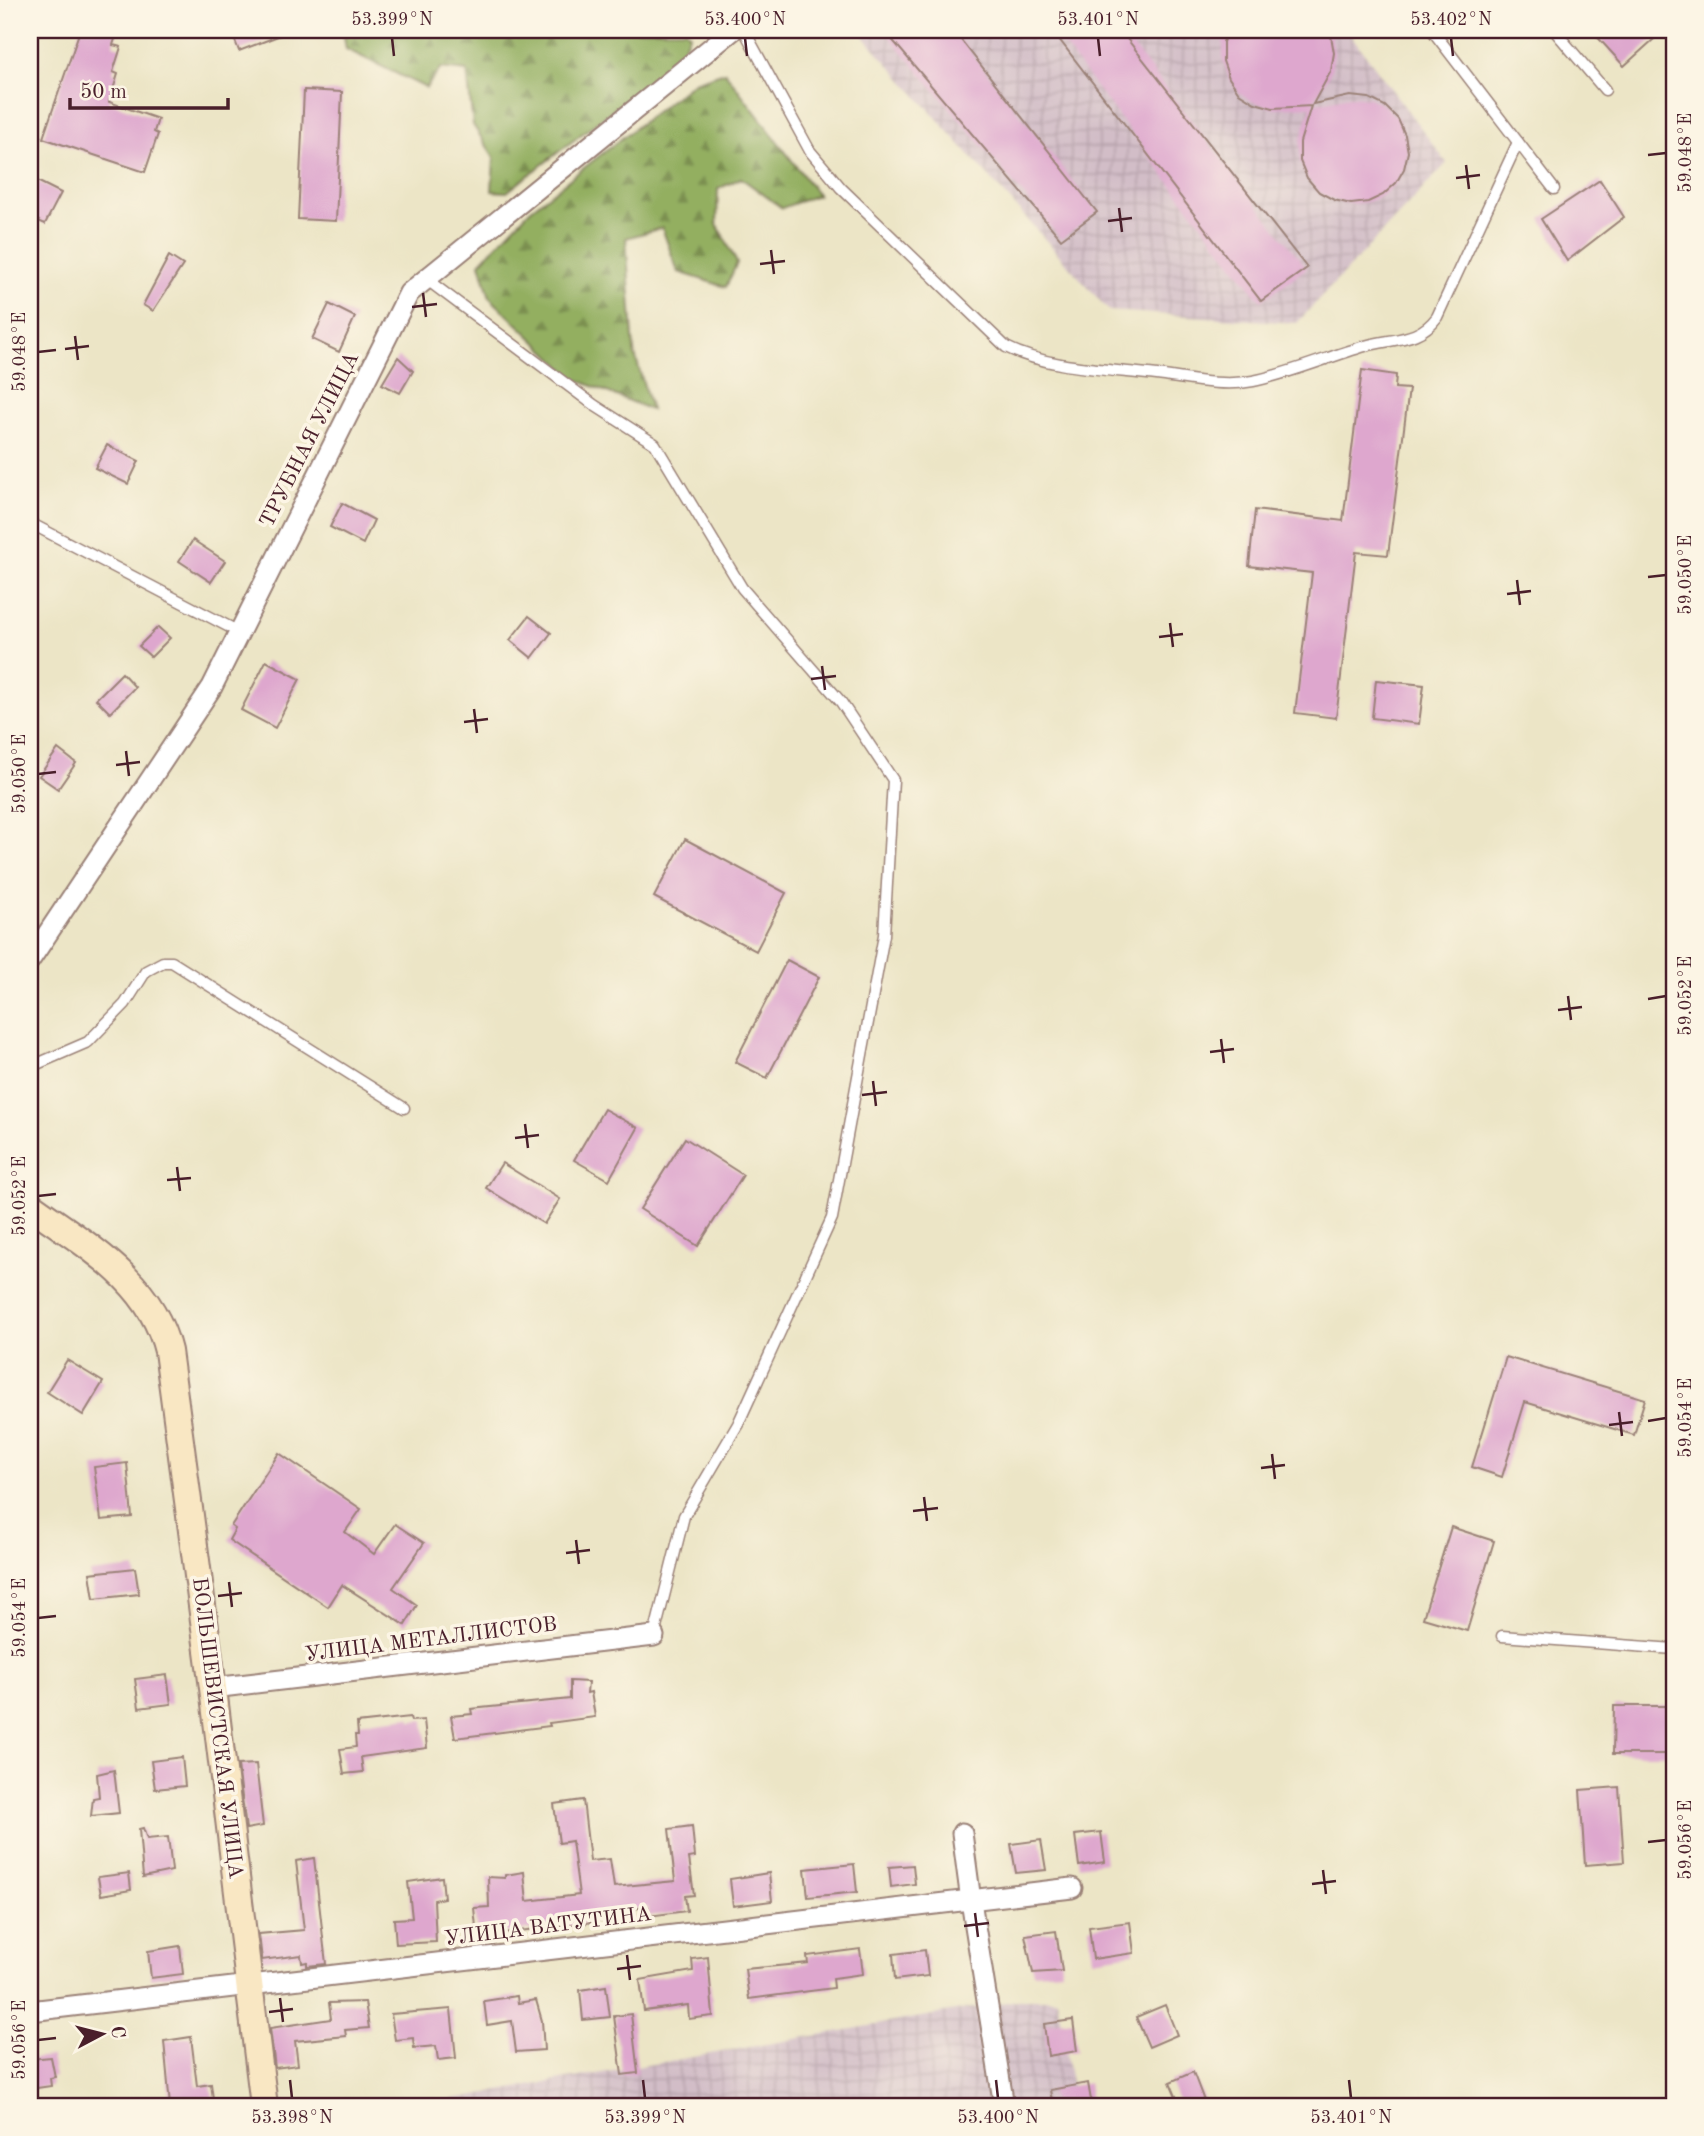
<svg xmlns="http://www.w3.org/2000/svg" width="1704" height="2136" font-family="'Old Standard TT',serif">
<defs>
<pattern id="industrial-grid" width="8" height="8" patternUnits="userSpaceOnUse" patternTransform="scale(1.75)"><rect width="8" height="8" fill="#d2bdc7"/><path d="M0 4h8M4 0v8" fill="none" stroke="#b6a2ab"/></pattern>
<pattern id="forest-firs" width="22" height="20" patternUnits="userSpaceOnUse" patternTransform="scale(1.75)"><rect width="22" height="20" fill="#93af61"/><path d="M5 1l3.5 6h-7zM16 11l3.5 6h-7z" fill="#7a8e50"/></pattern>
</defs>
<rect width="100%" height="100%" fill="#fcf5e5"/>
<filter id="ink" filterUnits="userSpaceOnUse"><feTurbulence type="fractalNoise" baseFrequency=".0143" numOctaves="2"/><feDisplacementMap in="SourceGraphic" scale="14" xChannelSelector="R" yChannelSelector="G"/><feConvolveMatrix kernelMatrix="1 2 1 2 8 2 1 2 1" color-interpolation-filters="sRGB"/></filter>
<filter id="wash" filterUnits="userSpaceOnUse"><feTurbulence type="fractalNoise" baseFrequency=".00686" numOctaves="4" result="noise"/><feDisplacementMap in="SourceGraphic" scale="28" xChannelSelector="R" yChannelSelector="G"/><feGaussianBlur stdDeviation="1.57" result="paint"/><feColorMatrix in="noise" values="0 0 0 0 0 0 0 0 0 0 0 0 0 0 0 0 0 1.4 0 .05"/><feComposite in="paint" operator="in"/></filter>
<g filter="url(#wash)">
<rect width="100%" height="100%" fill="#ece5c6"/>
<g fill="url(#industrial-grid)">
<polygon points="858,30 1347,30 1447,163 1297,323 1109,311"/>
<polygon points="1024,1999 1057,1999 1075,2106 413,2106"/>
</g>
<g fill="url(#forest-firs)" stroke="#6e6746" stroke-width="2">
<polygon points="343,30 686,30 690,34 677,60 507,192 492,191 494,157 473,125 467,71 441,68 426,88 346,49"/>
<polygon points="725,72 818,195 782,208 741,178 718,189 717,224 737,263 726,287 678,272 662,228 626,238 634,351 651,410 575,379 490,298 480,263 530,210 694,82"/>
</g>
<g id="blocks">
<g fill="#dea7ce">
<polygon points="80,30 118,30 113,45 121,47 113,72 118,74 109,102 158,119 154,132 158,134 145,172 43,138"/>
<polygon points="231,30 291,30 291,31 239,51"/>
<polygon points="884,30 953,30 1097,212 1061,239"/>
<polygon points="1052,30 1120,30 1307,268 1261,301"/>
<polygon points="1228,30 1330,30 1334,53 1331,71 1313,104 1350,96 1369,98 1385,106 1398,119 1405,135 1408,152 1404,169 1396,183 1383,195 1368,202 1351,204 1334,200 1319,192 1307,178 1300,161 1300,142 1311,106 1273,108 1255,103 1239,93 1229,78 1223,61 1223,42"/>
<polygon points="1591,30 1664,30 1624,66"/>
<polygon points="304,90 342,92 336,221 298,219"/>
<polygon points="1600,180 1624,217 1567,261 1541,219"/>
<polygon points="37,181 61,193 45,224 30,217 30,195"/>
<polygon points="169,256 183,265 153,311 143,305"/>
<polygon points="329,304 355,317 339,352 312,339"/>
<polygon points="398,357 413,371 400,393 382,384"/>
<polygon points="1362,370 1396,375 1395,388 1409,389 1388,555 1356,552 1336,718 1295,713 1312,573 1249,566 1255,510 1343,521"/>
<polygon points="107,445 139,461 128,484 95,468"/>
<polygon points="342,503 374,520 363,544 330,527"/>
<polygon points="193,540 225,561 211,582 179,561"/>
<polygon points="529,616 551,633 532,658 510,640"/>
<polygon points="158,627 170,638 151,657 139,646"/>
<polygon points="266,661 300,679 275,728 241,710"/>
<polygon points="122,673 135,687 110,713 96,699"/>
<polygon points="1376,680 1424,685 1419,724 1372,718"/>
<polygon points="58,749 76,763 58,789 39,776"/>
<polygon points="685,839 786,893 756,951 654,897"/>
<polygon points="787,960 819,977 767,1078 735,1062"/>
<polygon points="604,1109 638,1128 609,1180 574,1160"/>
<polygon points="685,1138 743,1175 698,1246 640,1209"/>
<polygon points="502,1163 560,1199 544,1224 486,1188"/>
<polygon points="1506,1357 1645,1399 1634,1435 1525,1402 1502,1477 1472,1467"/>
<polygon points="67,1360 103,1382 83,1415 47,1392"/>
<polygon points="279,1453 361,1509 345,1532 374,1554 395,1524 424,1543 393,1588 417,1605 405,1625 342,1585 328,1607 229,1540 235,1529 231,1526"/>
<polygon points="127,1463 132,1517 101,1520 94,1467"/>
<polygon points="1451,1527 1494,1541 1467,1631 1423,1618"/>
<polygon points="135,1568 139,1594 94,1599 90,1573"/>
<polygon points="167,1675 171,1704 139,1708 135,1679"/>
<polygon points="570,1681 588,1682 587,1693 591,1692 595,1717 549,1723 550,1726 455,1738 451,1716 472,1714 471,1709 570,1699"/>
<polygon points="1614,1706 1674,1706 1674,1754 1613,1754"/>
<polygon points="410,1717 411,1721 424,1720 427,1748 361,1757 363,1772 344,1774 340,1749 356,1747 355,1735 358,1735 357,1723"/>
<polygon points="182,1757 185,1786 155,1789 151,1761"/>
<polygon points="256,1764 263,1826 246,1829 238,1765"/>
<polygon points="114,1770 119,1813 91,1816 93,1798 99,1797 97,1774"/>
<polygon points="1619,1787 1624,1862 1585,1865 1580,1790"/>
<polygon points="583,1800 590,1861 610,1859 614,1887 675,1881 669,1829 692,1826 695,1857 689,1858 694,1895 685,1896 687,1911 649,1916 648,1907 598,1913 599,1920 587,1923 477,1936 474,1908 489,1907 488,1877 505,1878 505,1875 524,1872 527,1901 579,1895 572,1841 559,1843 554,1804"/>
<polygon points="143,1828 147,1839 168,1837 172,1871 143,1877 139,1829"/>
<polygon points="1101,1832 1105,1862 1079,1866 1075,1835"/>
<polygon points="1041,1840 1046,1870 1016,1873 1011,1844"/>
<polygon points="314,1858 326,1964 307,1966 307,1962 302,1963 301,1955 262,1960 259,1934 304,1930 296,1861"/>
<polygon points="854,1864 857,1892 808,1897 805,1869"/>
<polygon points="913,1865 915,1884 891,1887 889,1867"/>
<polygon points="129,1873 131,1890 101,1895 98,1877"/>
<polygon points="769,1873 772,1901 733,1906 730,1879"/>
<polygon points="442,1877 444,1898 434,1900 436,1942 396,1944 394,1919 412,1918 408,1882"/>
<polygon points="1130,1922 1134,1953 1093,1959 1089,1927"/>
<polygon points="1056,1931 1062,1971 1033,1973 1025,1935"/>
<polygon points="180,1946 183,1974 151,1978 148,1951"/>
<polygon points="860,1949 863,1974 833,1978 834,1988 749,1999 745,1969 808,1963 807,1956"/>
<polygon points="925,1950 928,1976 895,1980 893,1954"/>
<polygon points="708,1957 713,2016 689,2019 688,2005 644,2011 640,1980 693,1971 692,1959"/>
<polygon points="606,1986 610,2017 583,2020 580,1990"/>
<polygon points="517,1996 518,2003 536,2000 542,2021 544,2050 516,2052 512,2021 487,2025 484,2001"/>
<polygon points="365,2002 369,2028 345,2030 346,2036 295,2041 298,2065 275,2068 270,2028 331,2019 329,2003"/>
<polygon points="1165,2005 1177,2035 1149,2047 1136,2017"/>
<polygon points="451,2009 456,2058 438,2060 436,2046 414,2048 413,2038 395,2040 391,2014"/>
<polygon points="631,2014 638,2073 622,2075 614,2016"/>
<polygon points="1073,2020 1077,2051 1048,2056 1044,2024"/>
<polygon points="191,2037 197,2086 211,2084 214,2106 170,2106 164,2041"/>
<polygon points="51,2057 55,2077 50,2078 51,2086 30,2089 30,2059"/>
<polygon points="1193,2072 1206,2106 1180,2106 1170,2082"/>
<polygon points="1088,2083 1092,2106 1053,2106 1050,2090"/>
</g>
</g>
</g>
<g filter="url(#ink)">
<use href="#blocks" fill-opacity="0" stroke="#9b8278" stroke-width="2"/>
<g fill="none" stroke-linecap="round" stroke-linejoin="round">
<defs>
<g id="lane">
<path d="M744,30L810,151L841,188L1006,347C1049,369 1109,369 1157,375C1188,379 1222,387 1253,381C1291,373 1328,357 1365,346C1393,338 1419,342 1437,317L1518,142"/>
<polyline points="1432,30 1554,189"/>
<polyline points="1554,30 1605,90"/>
<polyline points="426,279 594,405 655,444 742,588 841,702 893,780 884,935 832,1218 738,1424 684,1516 654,1636"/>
<polyline points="30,523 239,632"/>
<polyline points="30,1067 88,1042 125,1004 146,971 163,962 172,962 404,1108"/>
<polyline points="1502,1636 1674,1649"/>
</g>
<g id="street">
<polyline points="30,960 212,687 409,293 733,30"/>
<polyline points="213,1688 654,1636"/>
<polyline points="962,1833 971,1901 1004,2106"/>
<polyline points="30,2011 1072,1888"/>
</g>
<path id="secondary" d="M30,1205C85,1245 151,1280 168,1351L213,1688L264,2106"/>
</defs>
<use href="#lane" stroke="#9b8278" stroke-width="13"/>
<use href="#street" stroke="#9b8278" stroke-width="23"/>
<use href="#secondary" stroke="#9b8278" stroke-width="30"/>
<use href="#lane" stroke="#fff" stroke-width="10"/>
<use href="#street" stroke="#fff" stroke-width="19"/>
<use href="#secondary" stroke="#f9e7c3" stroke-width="26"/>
</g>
</g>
<path fill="none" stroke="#4a1f2b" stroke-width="2.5" d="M392,38L394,56M745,38L747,56M1098,38L1100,56M1451,38L1453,56M1648,155L1666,153M1466,165L1469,189M1456,178L1480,175M1119,208L1122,232M1108,221L1132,218M771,250L774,274M760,264L785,261M423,293L426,317M412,307L437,304M75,336L78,360M65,349L89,346M38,352L56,350M1648,577L1666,575M1517,580L1520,605M1507,594L1531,591M1170,623L1173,647M1159,637L1183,634M822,666L825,690M811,679L836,676M474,709L477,733M464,722L488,719M126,751L129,776M116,765L140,762M38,774L56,772M1568,996L1571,1020M1648,999L1666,996M1558,1010L1582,1007M1221,1039L1224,1063M1210,1052L1234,1049M873,1081L876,1106M862,1095L887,1092M525,1124L528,1148M515,1138L539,1135M177,1167L180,1191M167,1180L191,1178M38,1196L56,1194M1619,1412L1622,1436M1648,1421L1666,1418M1609,1425L1633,1422M1272,1454L1275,1479M1261,1468L1285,1465M924,1497L927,1521M913,1511L938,1508M576,1540L579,1564M566,1553L590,1550M229,1582L232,1607M218,1596L242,1593M38,1618L56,1616M1648,1842L1666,1840M1323,1870L1326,1894M1312,1884L1336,1881M975,1913L978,1937M964,1926L989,1923M627,1955L630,1980M617,1969L641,1966M280,1998L283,2022M269,2012L293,2009M38,2040L56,2038M290,2080L292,2098M643,2080L645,2098M996,2080L998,2098M1349,2080L1351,2098"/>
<g text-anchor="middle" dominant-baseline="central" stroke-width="7" stroke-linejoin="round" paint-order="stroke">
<g font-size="21" fill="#4a1f2b" stroke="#fcf5e5">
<text transform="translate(310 440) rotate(-63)">ТРУБНАЯ УЛИЦА</text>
<text transform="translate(431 1640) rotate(-7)">УЛИЦА МЕТАЛЛИСТОВ</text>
<text transform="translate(217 1728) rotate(83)">БОЛЬШЕВИСТСКАЯ УЛИЦА</text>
<text transform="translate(548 1927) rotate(-7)">УЛИЦА ВАТУТИНА</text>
</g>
</g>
<rect width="1704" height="2136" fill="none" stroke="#fcf5e5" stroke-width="77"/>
<g transform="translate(102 2034) rotate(83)" stroke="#fcf5e5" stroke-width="5" paint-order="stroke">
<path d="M0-5L12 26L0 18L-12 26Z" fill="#4a1f2b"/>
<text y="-10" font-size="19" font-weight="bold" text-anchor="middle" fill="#4a1f2b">С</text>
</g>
<path d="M70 98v10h158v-10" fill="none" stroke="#4a1f2b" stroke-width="3.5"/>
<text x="80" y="98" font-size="21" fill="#4a1f2b" stroke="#fcf5e5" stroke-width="5" paint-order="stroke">50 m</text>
<rect x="38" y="38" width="1628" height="2060" fill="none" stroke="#4a1f2b" stroke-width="2.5"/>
<g font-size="18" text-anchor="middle" fill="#4a1f2b">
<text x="392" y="25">53.399°N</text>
<text x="745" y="25">53.400°N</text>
<text x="1098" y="25">53.401°N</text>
<text x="1451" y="25">53.402°N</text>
<text transform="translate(1685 153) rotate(-90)" y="6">59.048°E</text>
<text transform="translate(19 352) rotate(-90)" y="6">59.048°E</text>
<text transform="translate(1685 575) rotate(-90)" y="6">59.050°E</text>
<text transform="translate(19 774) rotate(-90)" y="6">59.050°E</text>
<text transform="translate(1685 996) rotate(-90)" y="6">59.052°E</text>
<text transform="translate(19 1196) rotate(-90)" y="6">59.052°E</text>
<text transform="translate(1685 1418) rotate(-90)" y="6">59.054°E</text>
<text transform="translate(19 1618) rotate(-90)" y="6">59.054°E</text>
<text transform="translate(1685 1840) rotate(-90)" y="6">59.056°E</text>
<text transform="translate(19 2040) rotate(-90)" y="6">59.056°E</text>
<text x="292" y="2123">53.398°N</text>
<text x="645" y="2123">53.399°N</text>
<text x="998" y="2123">53.400°N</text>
<text x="1351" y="2123">53.401°N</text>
</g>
</svg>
